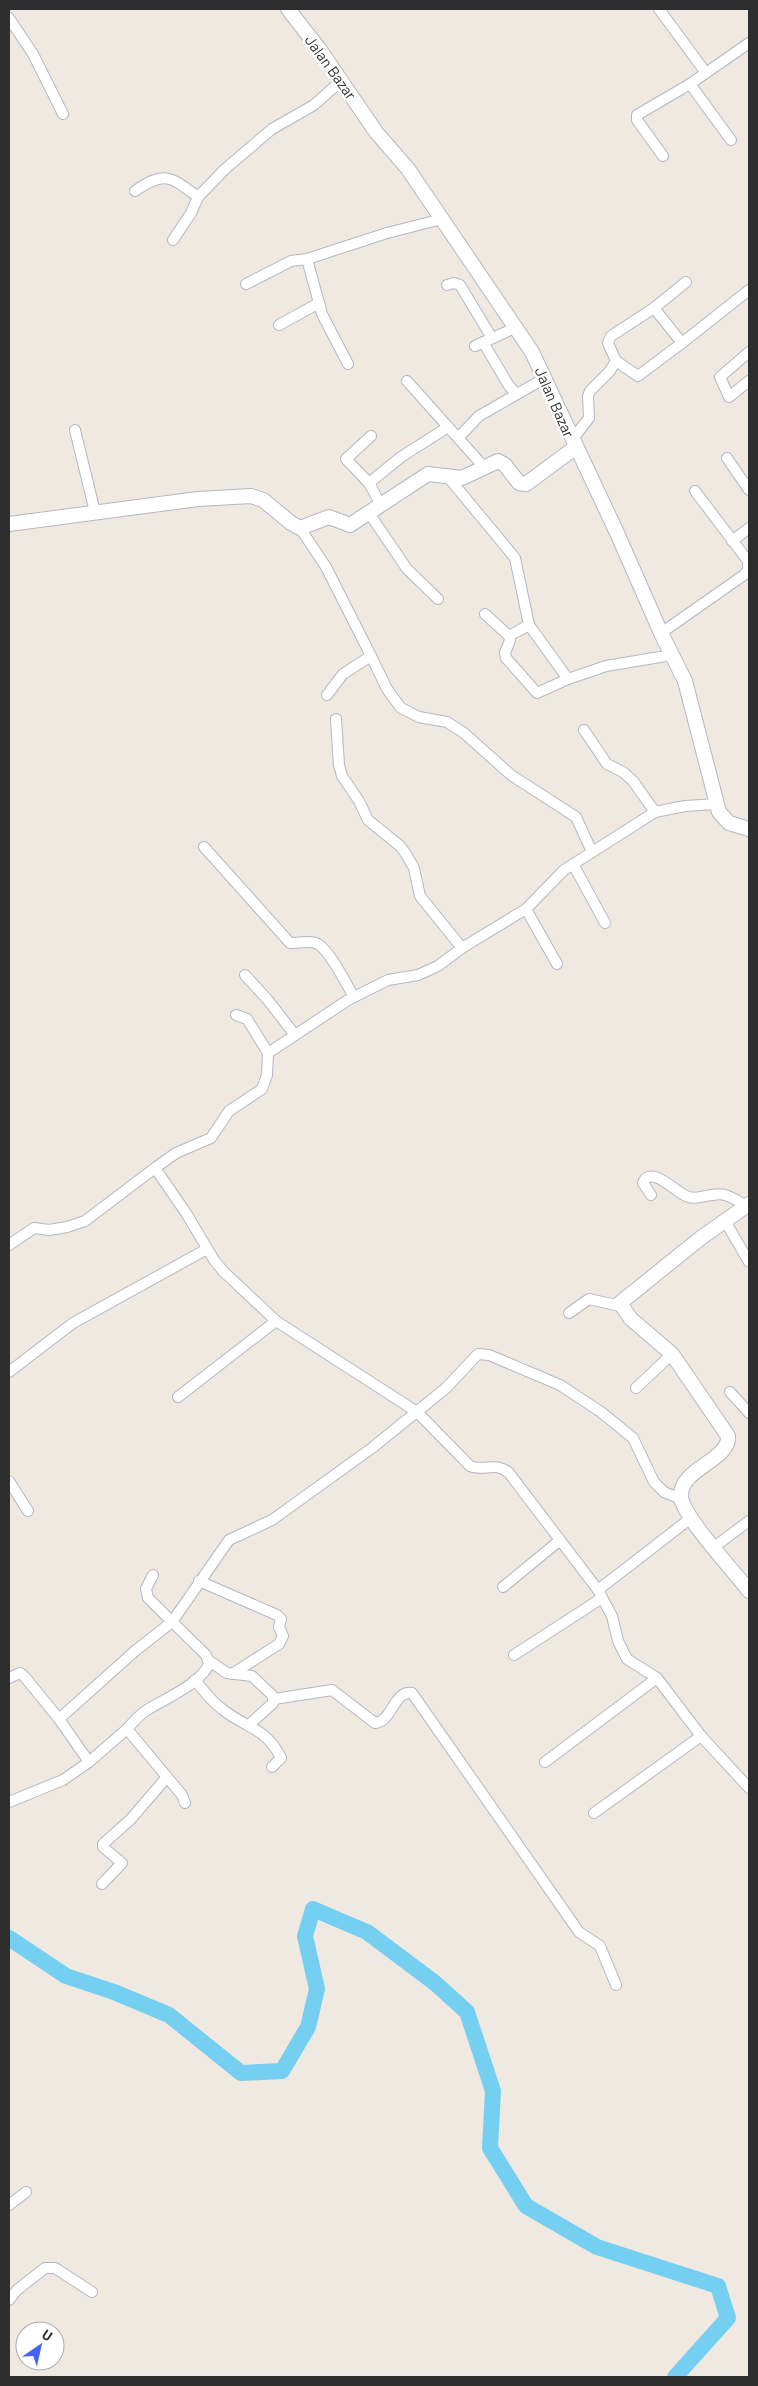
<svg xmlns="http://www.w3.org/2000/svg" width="758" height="2386" font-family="Barlow,sans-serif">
<rect width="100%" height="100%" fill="#efe9e1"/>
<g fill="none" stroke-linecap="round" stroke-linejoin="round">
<polyline stroke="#75cff0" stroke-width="16" points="9,1938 66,1976 114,1992 169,2015 241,2073 282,2071 308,2027 317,1989 305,1936 313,1909 367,1932 435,1983 467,2012 493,2091 490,2148 526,2206 597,2247 718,2286 728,2318 675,2377"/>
<defs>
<g id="street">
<polyline points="659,9 706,73"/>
<polyline points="9,18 33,54 63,114"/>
<polyline points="690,84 731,140"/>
<polyline points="663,156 637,120 637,115 690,84 749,43"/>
<path d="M135,191C165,170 171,177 198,197"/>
<polyline points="173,240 191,213 198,197 225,169 272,129 314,105 342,80"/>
<polyline points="246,284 291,261 307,259"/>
<polyline points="447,285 454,283 460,285 492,338"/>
<polyline points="654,308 682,343 749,290"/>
<polyline points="279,325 319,303"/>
<polyline points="483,342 509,386 517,394"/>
<polyline points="682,343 638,376 616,361 608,343 611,336 654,308 686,282"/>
<polyline points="475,346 517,327"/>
<polyline points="749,352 720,377 729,397 749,381"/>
<polyline points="348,364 322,314 307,259 387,233 442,219"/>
<polyline points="407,381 484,467"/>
<polyline points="75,430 95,512"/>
<polyline points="371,436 346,459 369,483 381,505"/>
<polyline points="459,437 479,416 545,378"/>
<polyline points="572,440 589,418 588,396 590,391 609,372 616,361"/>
<polyline points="727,458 749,490"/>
<polyline points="448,477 515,558 529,625 568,679"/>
<polyline points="369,483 401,457 448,427"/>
<polyline points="369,513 407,569 438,599"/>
<polyline points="300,528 326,567 371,656 343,674 327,695"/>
<polyline points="732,541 749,528"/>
<polyline points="485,614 509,636 510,640 505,653 506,658 537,693 568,679 606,666 672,655"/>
<polyline points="661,633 744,575 748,570 748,561 695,491"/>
<polyline points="509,636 529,625"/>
<polyline points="371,656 387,689 401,708 419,717 447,722 464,733 511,775 576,817 592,852"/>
<polyline points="336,719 339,765 342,776 359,801 368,820 400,846 406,854 414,868 420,896 462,948"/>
<polyline points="584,730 607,764 623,772 633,781 655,812"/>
<path d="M716,804L685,806L655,812L564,870L526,909L462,948L438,966L418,975L388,980L348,1000L268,1053L267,1075L262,1089L229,1111L211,1138L176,1153L155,1168L186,1213L214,1260L223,1271L276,1321L417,1412L470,1466C483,1472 496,1461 509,1473L598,1590L612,1616L618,1641L627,1659L657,1678L701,1736L749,1788"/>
<path d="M204,847L290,943C299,943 311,940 318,944C331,952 346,984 354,997"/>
<polyline points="573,864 605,923"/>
<polyline points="526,909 557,964"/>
<polyline points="245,975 267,999 295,1035"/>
<polyline points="236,1015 247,1019 268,1053"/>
<path d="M651,1195L643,1183C650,1164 676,1192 686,1196C697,1202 713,1191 725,1195C733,1197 740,1202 746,1206"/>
<polyline points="725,1221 749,1262"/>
<polyline points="9,1245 34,1228 49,1230 67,1227 85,1221 155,1168"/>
<polyline points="569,1313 589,1299 620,1306"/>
<polyline points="9,1372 73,1323 207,1249"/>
<polyline points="636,1388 672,1354"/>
<polyline points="730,1392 749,1413"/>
<polyline points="178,1397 276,1321"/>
<polyline points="9,1481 28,1511"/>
<polyline points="714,1547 749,1521"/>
<path d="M153,1575L146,1589L148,1598L206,1655L209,1663C204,1682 163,1700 147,1710C139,1715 133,1722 127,1729L182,1795L185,1803"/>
<polyline points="199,1581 277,1615 281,1619 279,1627 283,1636 279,1644 232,1674"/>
<polyline points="503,1587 559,1541"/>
<polyline points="598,1590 691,1518"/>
<polyline points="514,1655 602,1598"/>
<polyline points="208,1660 227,1673 252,1676 273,1696 273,1703 250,1724"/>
<polyline points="9,1678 20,1673 24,1676 59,1719 89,1762"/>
<path d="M195,1680C203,1690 211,1701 222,1709C245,1728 266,1727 281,1758L272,1767"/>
<path d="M274,1699L332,1690L375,1723C392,1722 394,1690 412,1693L579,1932L600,1946L616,1985"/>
<polyline points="59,1719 135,1651 172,1622 229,1540 272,1520 372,1448 446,1388 478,1354 489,1355 560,1385 601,1412 633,1438 654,1482 664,1492 681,1499"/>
<polyline points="545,1762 657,1678"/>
<polyline points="9,1802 63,1780 89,1762 127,1729"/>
<polyline points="594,1813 701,1736"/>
<polyline points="102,1884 122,1863 103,1847 103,1844 130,1820 167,1777"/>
<polyline points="9,2205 26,2192"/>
<polyline points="9,2300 17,2290 45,2268 55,2268 92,2292"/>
</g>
<g id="secondary">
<polyline points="288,9 320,50 376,132 408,169 532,352 617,533 661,633 685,681 719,812 729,823 749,829"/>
<polyline points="9,524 198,499 251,496 263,500 291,523 300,528 329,517 350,525 428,474 462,478 498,461 505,465 519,483 526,484 576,447"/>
<path d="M749,1204L702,1237L620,1303L631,1319L672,1354L728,1436C730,1461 679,1468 681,1497C683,1517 735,1572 749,1591"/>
</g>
</defs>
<use href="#street" stroke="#b4b7c1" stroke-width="12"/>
<use href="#secondary" stroke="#b4b7c1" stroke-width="16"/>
<use href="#street" stroke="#fff" stroke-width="10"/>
<use href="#secondary" stroke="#fff" stroke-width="14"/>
</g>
<g text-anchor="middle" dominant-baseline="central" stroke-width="5" stroke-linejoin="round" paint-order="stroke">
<g font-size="15" fill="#2e2e2e" stroke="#fff">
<text transform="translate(331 67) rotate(54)">Jalan Bazar</text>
<text transform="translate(555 402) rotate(66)">Jalan Bazar</text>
</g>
</g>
<rect width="758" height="2386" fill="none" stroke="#2e2e2e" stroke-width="20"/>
<g transform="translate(40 2346) rotate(34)"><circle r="24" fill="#ffffff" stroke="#ababab"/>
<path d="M0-4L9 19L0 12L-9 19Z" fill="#4264fb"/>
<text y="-8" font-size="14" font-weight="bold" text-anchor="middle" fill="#2e2e2e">U</text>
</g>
</svg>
